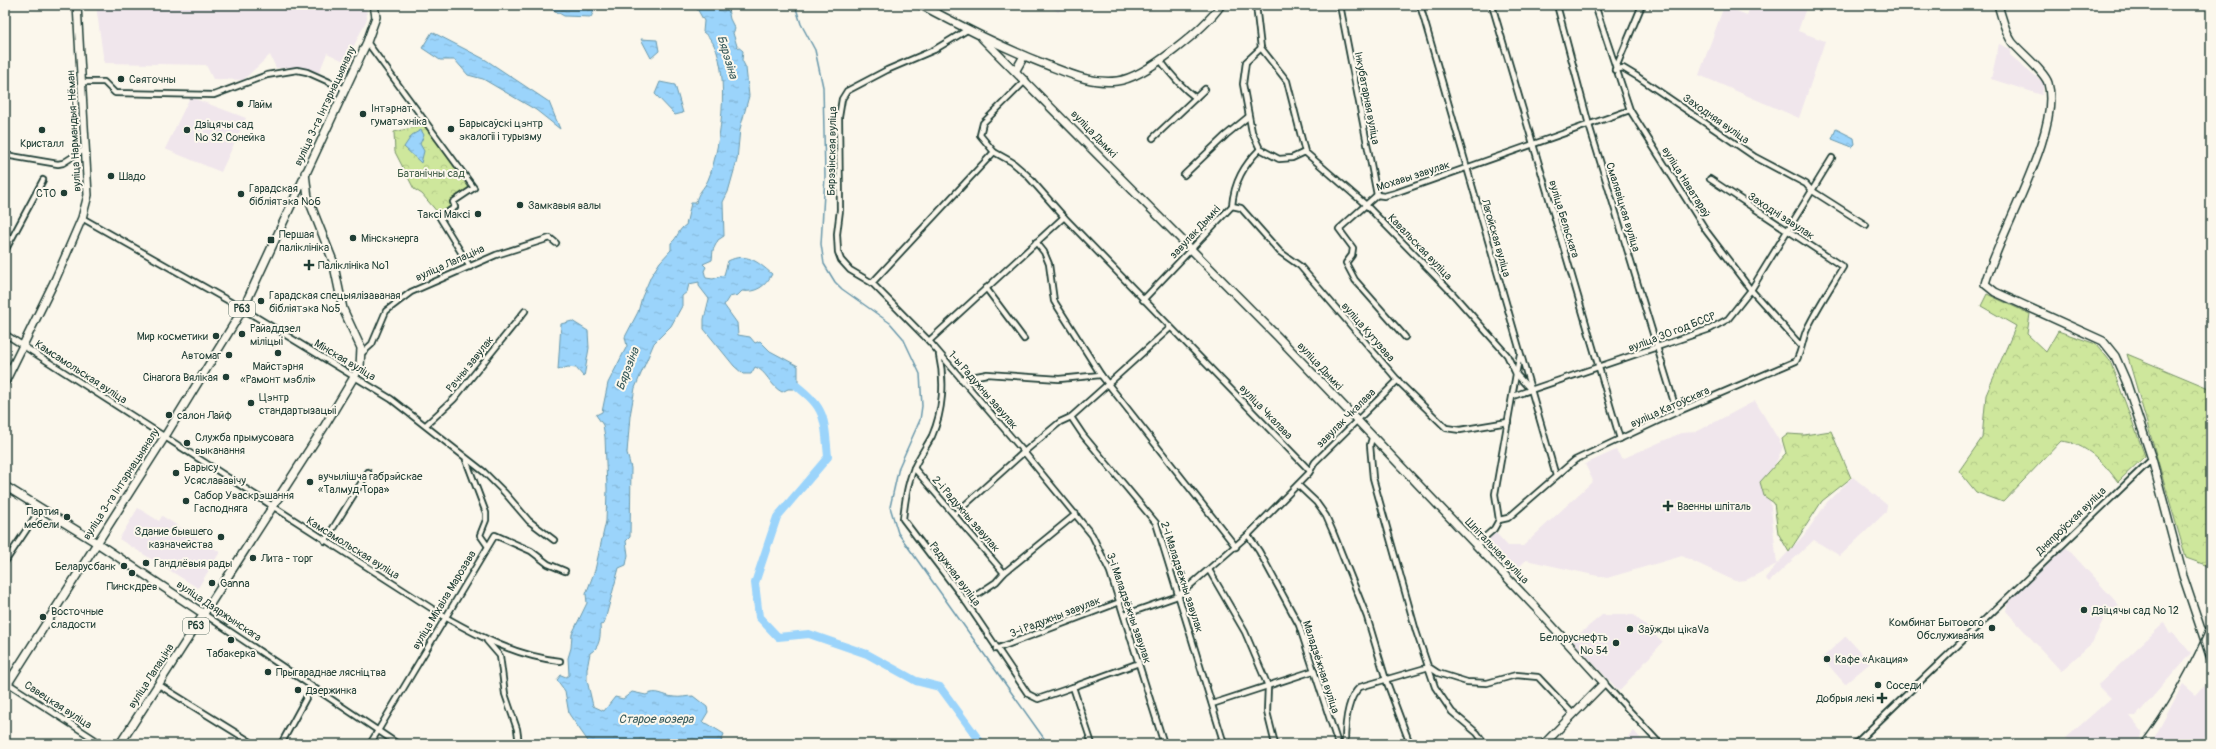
<svg xmlns="http://www.w3.org/2000/svg" width="2216" height="749" font-family="Pangolin,sans-serif">
<defs>
<pattern id="forest-crowns" width="20" height="18" patternUnits="userSpaceOnUse"><rect width="20" height="18" fill="#cee79c"/><path d="M2 6a3 3 0 1 1 6 0M12 15a3 3 0 1 1 6 0" fill="none" stroke="#b0c787"/></pattern>
<pattern id="water-ripples" width="26" height="14" patternUnits="userSpaceOnUse"><rect width="26" height="14" fill="#9bd4fb"/><path d="M2 4q2-2 4 0t4 0M15 11q2-2 4 0t4 0" fill="none" stroke="#85b7d8"/></pattern>
</defs>
<rect width="100%" height="100%" fill="#fbf7ec"/>
<filter id="ink" filterUnits="userSpaceOnUse"><feTurbulence type="fractalNoise" baseFrequency=".025" numOctaves="2"/><feDisplacementMap in="SourceGraphic" scale="8" xChannelSelector="R" yChannelSelector="G"/><feConvolveMatrix kernelMatrix="1 2 1 2 8 2 1 2 1" color-interpolation-filters="sRGB"/></filter>
<g filter="url(#ink)">
<g fill="#f0e6ec">
<polygon points="96,5 366,5 367,19 346,62 327,53 319,73 301,67 276,68 270,55 243,80 213,79 206,65 104,63"/>
<polygon points="1048,5 1069,5 1058,12"/>
<polygon points="1751,5 1807,5 1798,31 1825,41 1799,118 1699,75 1724,6 1747,15"/>
<polygon points="1999,44 2011,49 2010,55 2044,83 2042,95 1991,79"/>
<polygon points="190,97 246,118 221,172 165,149"/>
<polygon points="1755,401 1783,447 1768,480 1777,564 1805,534 1828,501 1853,477 1887,505 1886,512 1840,556 1814,540 1769,582 1765,578 1777,564 1746,580 1735,581 1682,556 1607,578 1526,560 1511,575 1481,543 1494,531 1508,546 1523,546 1593,481 1585,464 1616,450 1622,459 1681,433 1696,432"/>
<polygon points="138,508 159,521 162,516 220,552 198,588 119,539"/>
<polygon points="2066,547 2119,605 2105,616 2092,643 2061,671 2006,611 2008,602"/>
<polygon points="1602,615 1634,615 1663,642 1619,691 1572,640"/>
<polygon points="2164,623 2170,634 2173,633 2191,653 2136,716 2130,716 2142,731 2142,736 2136,744 2071,744 2066,738 2111,698 2100,687 2099,684"/>
<polygon points="1846,636 1870,663 1845,684 1822,658"/>
<polygon points="2183,684 2196,695 2204,686 2211,694 2211,730 2198,744 2151,744"/>
<polygon points="1634,731 1645,744 1622,744"/>
</g>
<g fill="url(#forest-crowns)" stroke="#769268">
<polygon points="425,125 469,188 450,202 450,206 439,214 422,194 414,189 395,152 394,132"/>
<path d="M1987,294L2030,314L2027,334L2046,352L2058,331L2096,344L2110,361L2145,456L2118,482C2104,463 2086,443 2061,441L2003,502L1976,492L1959,471L1982,438L1986,395L2016,326L1981,306Z"/>
<polygon points="2127,354 2211,389 2211,567 2186,558"/>
<polygon points="1831,431 1851,478 1822,501 1789,552 1778,533 1774,503 1764,496 1760,482 1786,453 1782,439 1788,434 1804,435"/>
</g>
<g fill="url(#water-ripples)" stroke="#6998ab">
<polygon points="557,5 593,5 594,11 591,17 564,16 550,8"/>
<path d="M695,5H727L730,19L735,29L733,33L737,46L743,51L742,60L746,68L749,96L740,129L737,160L728,192L723,202L724,236L718,240L713,250L712,260L703,264L706,267L704,271L706,278L713,279L724,275L728,261C746,252 757,261 772,274C766,286 756,293 742,291L738,295L729,297L724,305L737,323L738,335L750,337L755,343L760,341L770,351L798,366V384L794,389H788L782,392C771,387 766,370 755,367L751,374H743L734,366L704,329V319L709,299L699,286V282L689,284L687,292L682,296V306L671,326L654,343L635,388L630,416L627,453L631,468L630,537L626,541L628,555L626,565L619,568L604,624L600,625C601,635 600,648 590,653L587,669V680L593,706L604,711L615,697L623,699L632,692L646,695C657,689 663,696 674,697C680,698 687,696 693,696L707,707L708,712L702,722L708,724L724,734L720,744H590L569,714L565,691L557,680L561,675L566,677L569,675L568,658L571,648L572,634L587,603L586,594L595,570L606,521L607,489L605,437L603,425L596,415L602,412L608,383L627,346L625,337L638,312L642,297L651,276L660,262L671,250V243C678,238 678,229 686,225L691,203H696C697,193 704,189 708,180C721,150 735,52 703,32L704,21Z"/>
<polygon points="432,32 486,60 549,102 560,129 536,110 483,79 468,75 455,60 440,60 422,48"/>
<polygon points="641,39 657,40 659,51 651,58"/>
<polygon points="660,82 675,85 683,113 675,115 655,94"/>
<polygon points="1836,129 1854,138 1855,144 1852,147 1832,139"/>
<polygon points="421,130 424,135 420,144 424,151 421,163 404,147 412,135"/>
<polygon points="572,321 588,331 589,348 584,377 576,368 568,367 558,370 561,324"/>
</g>
<g fill="none" stroke-linecap="round" stroke-linejoin="round">
<polyline stroke="#6998ab" stroke-width="1.5" points="795,5 801,24 815,50 823,87 825,176 821,244 824,264 835,282 842,289 890,323 903,338 920,374 922,406 920,420 899,467 890,507 898,533 1048,744"/>
<path stroke="#9bd4fb" stroke-width="8" d="M788,379C825,408 824,411 828,457L777,517L755,583L759,617L778,637L809,634L867,654L916,681L940,687L982,744"/>
<defs>
<g id="street">
<polyline points="1256,5 1261,48 1287,81 1305,152 1366,205 1452,293 1507,355 1516,374 1495,494 1499,520"/>
<polyline points="1340,5 1377,195"/>
<polyline points="1420,5 1556,476"/>
<polyline points="1492,5 1620,439"/>
<polyline points="1557,5 1589,125 1677,412"/>
<polyline points="1595,5 1630,110 1707,232 1751,290 1801,346"/>
<polyline points="967,30 934,50 887,70 847,91 842,99 839,117 840,210 837,234 838,252 841,260 850,270 872,283 929,341 1024,452 1092,535 1110,572 1164,744"/>
<polyline points="367,42 474,188 453,202 455,207 440,218 470,267"/>
<polyline points="1261,48 1246,62 1243,84 1252,132 1260,149 1279,159 1292,158 1305,152"/>
<path d="M1160,60C1171,75 1181,87 1196,98"/>
<polyline points="1615,70 1623,68 1638,77 1755,157 1806,184 1811,190 1866,225"/>
<polyline points="1615,70 1642,5"/>
<polyline points="1026,80 983,123 980,135 994,152 1012,162 1027,175 1064,217 1310,471"/>
<polyline points="82,82 104,82 115,93 214,95 267,75 297,70 307,72 345,89"/>
<polyline points="1153,138 1205,89"/>
<polyline points="5,155 58,164 63,163 85,149"/>
<polyline points="1184,175 1226,135 1248,117"/>
<polyline points="1232,206 1241,208 1280,252 1300,266 1401,384 1446,428 1460,430 1508,422"/>
<polyline points="82,218 243,309 391,399 484,472 505,493 529,521 554,540"/>
<polyline points="1036,242 1044,252 1049,264 1054,301 1101,375 1236,547"/>
<polyline points="5,251 43,180"/>
<polyline points="872,283 994,152"/>
<polyline points="986,288 1024,339"/>
<path d="M1143,300L1232,206C1234,182 1244,165 1260,149"/>
<path d="M5,334L445,617C482,638 517,656 560,661"/>
<polyline points="1405,337 1355,280 1346,263 1352,255 1353,248 1339,229 1377,195 1384,196 1395,193 1630,110"/>
<polyline points="929,341 1064,217"/>
<polyline points="362,353 372,344 386,311 411,292 496,255 550,238 556,243"/>
<polyline points="1520,354 1516,374 1530,389"/>
<path d="M939,355C945,381 943,411 932,436C926,447 919,457 914,468C907,485 905,502 903,519L966,602L1028,694L1038,699L1073,687L1092,744"/>
<polyline points="961,379 987,374 1059,379 1101,375"/>
<polyline points="1513,396 1710,329 1728,319 1751,290 1832,158"/>
<polyline points="1071,417 1083,435 1156,523 1224,744"/>
<polyline points="426,425 454,399 525,311"/>
<polyline points="1372,438 1370,445 1373,478 1416,631 1435,687 1452,712 1477,733 1485,744"/>
<polyline points="466,460 486,513 486,520 480,535 487,545"/>
<polyline points="914,468 1004,573"/>
<polyline points="1298,485 1316,502 1326,516 1333,532 1367,617 1386,680 1410,744"/>
<polyline points="955,514 1024,452 1060,422 1071,417 1108,384 1170,328"/>
<polyline points="1248,535 1259,551 1299,625 1338,744"/>
<polyline points="325,541 368,472"/>
<path d="M1476,545L1494,529L1499,520L1508,518L1575,460L1677,412L1796,361C1802,351 1802,340 1807,329C1817,308 1831,287 1843,267L1710,179"/>
<polyline points="5,562 41,508"/>
<polyline points="1209,570 1245,632 1268,686 1267,712 1275,744"/>
<polyline points="966,602 996,582 1004,573 1076,514"/>
<polyline points="204,614 398,744"/>
<polyline points="1124,615 1178,596 1248,535 1309,473 1315,462 1398,380"/>
<polyline points="487,641 500,656 505,694 517,729 519,744"/>
<polyline points="996,649 1120,602"/>
<polyline points="6,682 102,744"/>
<polyline points="1604,683 1660,744"/>
<polyline points="159,685 254,744"/>
<polyline points="1073,687 1139,663"/>
<polyline points="1212,704 1313,671"/>
<polyline points="281,744 312,687"/>
<polyline points="370,744 495,535 531,551 548,564 565,571"/>
<path d="M1345,744C1345,727 1346,699 1360,687L1429,667L1438,673L1467,682L1487,683L1516,675L1538,677L1573,714"/>
<polyline points="1855,744 2152,459"/>
</g>
<g id="secondary">
<path d="M921,5C963,27 1003,48 1047,65C1070,74 1092,84 1117,81C1145,78 1205,28 1221,5"/>
<path d="M1998,5C2002,17 2005,32 2012,42C2020,52 2045,72 2048,83C2062,131 1998,234 1985,284L1995,292L2103,341L2115,356L2126,381L2152,459L2183,576L2211,659"/>
<polyline points="982,38 1278,337 1535,607 1604,683 1544,744"/>
<polyline points="1016,70 1024,56"/>
<polyline points="5,382 56,278 82,218 88,195 77,5"/>
<polyline points="5,486 97,543 204,614"/>
</g>
<g id="primary">
<polyline points="5,688 164,438 243,309 367,42 376,17 374,5"/>
<polyline points="120,744 324,427 360,367 361,348 343,309 333,261 308,198 305,173"/>
</g>
</defs>
<use href="#street" stroke="#1f3d34" stroke-width="8"/>
<use href="#secondary" stroke="#1f3d34" stroke-width="10"/>
<use href="#primary" stroke="#1f3d34" stroke-width="10"/>
<use href="#street" stroke="#fbf7ec" stroke-width="4.5"/>
<use href="#secondary" stroke="#fbf7ec" stroke-width="7"/>
<use href="#primary" stroke="#fbf7ec" stroke-width="7"/>
<path stroke="#1f3d34" stroke-width="1.5" d="M2140,744C2168,707 2193,660 2211,618"/>
</g>
</g>
<g fill="#1f3d34" stroke="#fbf7ec" stroke-width="1.5">
<circle cx="121" cy="79" r="4"/>
<circle cx="240" cy="104" r="4"/>
<circle cx="363" cy="114" r="4"/>
<circle cx="451" cy="129" r="4"/>
<circle cx="42" cy="130" r="4"/>
<circle cx="187" cy="130" r="4"/>
<circle cx="111" cy="176" r="4"/>
<circle cx="64" cy="193" r="4"/>
<circle cx="241" cy="194" r="4"/>
<circle cx="520" cy="205" r="4"/>
<circle cx="478" cy="214" r="4"/>
<circle cx="353" cy="238" r="4"/>
<rect x="267" y="236" width="8" height="8" rx="2"/>
<path d="M307 259h4v4h4v4h-4v4h-4v-4h-4v-4h4z"/>
<circle cx="261" cy="301" r="4"/>
<circle cx="242" cy="334" r="4"/>
<circle cx="216" cy="336" r="4"/>
<circle cx="278" cy="353" r="4"/>
<circle cx="229" cy="355" r="4"/>
<circle cx="226" cy="377" r="4"/>
<circle cx="251" cy="403" r="4"/>
<circle cx="169" cy="415" r="4"/>
<circle cx="187" cy="443" r="4"/>
<circle cx="176" cy="473" r="4"/>
<circle cx="310" cy="482" r="4"/>
<circle cx="186" cy="501" r="4"/>
<path d="M1666 500h4v4h4v4h-4v4h-4v-4h-4v-4h4z"/>
<circle cx="67" cy="517" r="4"/>
<circle cx="221" cy="537" r="4"/>
<circle cx="253" cy="558" r="4"/>
<circle cx="146" cy="563" r="4"/>
<circle cx="124" cy="566" r="4"/>
<circle cx="132" cy="573" r="4"/>
<circle cx="212" cy="583" r="4"/>
<circle cx="2084" cy="610" r="4"/>
<circle cx="43" cy="617" r="4"/>
<circle cx="1992" cy="628" r="4"/>
<circle cx="1630" cy="629" r="4"/>
<circle cx="231" cy="640" r="4"/>
<circle cx="1616" cy="643" r="4"/>
<circle cx="1827" cy="659" r="4"/>
<circle cx="268" cy="672" r="4"/>
<circle cx="1878" cy="685" r="4"/>
<circle cx="298" cy="690" r="4"/>
<path d="M1880 692h4v4h4v4h-4v4h-4v-4h-4v-4h4z"/>
</g>
<g text-anchor="middle" dominant-baseline="central" stroke-width="4" stroke-linejoin="round" paint-order="stroke">
<g fill="#fbf7ec" stroke="#61756b" stroke-width="1">
<rect x="229" y="301" width="26" height="16" rx="3"/>
<rect x="183" y="618" width="26" height="16" rx="3"/>
</g>
<g font-size="10" font-weight="bold" fill="#1f3d34">
<text x="242" y="309">Р63</text>
<text x="196" y="626">Р63</text>
</g>
<g font-size="11" fill="#1f3d34" stroke="#fbf7ec" text-anchor="start">
<text x="129" y="79">Святочны</text>
<text x="248" y="104">Лайм</text>
<text x="371" y="108">Інтэрнат<tspan x="371" dy="13">гуматэхніка</tspan></text>
<text x="459" y="123">Барысаўскі цэнтр<tspan x="459" dy="13">экалогіі і турызму</tspan></text>
<text x="195" y="124">Дзіцячы сад<tspan x="195" dy="13">№ 32 Сонейка</tspan></text>
<text x="42" y="143" text-anchor="middle">Кристалл</text>
<text x="119" y="176">Шадо</text>
<text x="249" y="188">Гарадская<tspan x="249" dy="13">бібліятэка №6</tspan></text>
<text x="56" y="193" text-anchor="end">СТО</text>
<text x="528" y="205">Замкавыя валы</text>
<text x="470" y="214" text-anchor="end">Таксі Максі</text>
<text x="279" y="234">Першая<tspan x="279" dy="13">паліклініка</tspan></text>
<text x="361" y="238">Мінскэнерга</text>
<text x="318" y="265">Паліклініка №1</text>
<text x="269" y="295">Гарадская спецыялізаваная<tspan x="269" dy="13">бібліятэка №5</tspan></text>
<text x="250" y="328">Райаддзел<tspan x="250" dy="13">міліцыі</tspan></text>
<text x="208" y="336" text-anchor="end">Мир косметики</text>
<text x="221" y="355" text-anchor="end">Автомаг</text>
<text x="278" y="366" text-anchor="middle">Майстэрня<tspan x="278" dy="13">«Рамонт мэблі»</tspan></text>
<text x="218" y="377" text-anchor="end">Сінагога Вялікая</text>
<text x="259" y="397">Цэнтр<tspan x="259" dy="13">стандартызацыі</tspan></text>
<text x="177" y="415">салон Лайф</text>
<text x="195" y="437">Служба прымусовага<tspan x="195" dy="13">выканання</tspan></text>
<text x="184" y="467">Барысу<tspan x="184" dy="13">Усяслававічу</tspan></text>
<text x="318" y="476">вучылішча габрэйскае<tspan x="318" dy="13">«Талмуд Тора»</tspan></text>
<text x="194" y="495">Сабор Уваскрэшання<tspan x="194" dy="13">Гасподняга</tspan></text>
<text x="1677" y="506">Ваенны шпіталь</text>
<text x="59" y="511" text-anchor="end">Партия<tspan x="59" dy="13">мебели</tspan></text>
<text x="213" y="531" text-anchor="end">Здание бывшего<tspan x="213" dy="13">казначейства</tspan></text>
<text x="261" y="558">Лита - торг</text>
<text x="154" y="563">Гандлёвыя рады</text>
<text x="116" y="566" text-anchor="end">Беларусбанк</text>
<text x="220" y="583">Ganna</text>
<text x="132" y="586" text-anchor="middle">Пинскдрев</text>
<text x="2092" y="610">Дзіцячы сад № 12</text>
<text x="51" y="611">Восточные<tspan x="51" dy="13">сладости</tspan></text>
<text x="1984" y="622" text-anchor="end">Комбинат Бытового<tspan x="1984" dy="13">Обслуживания</tspan></text>
<text x="1638" y="629">Заўжды цікаVа</text>
<text x="1608" y="637" text-anchor="end">Белоруснефть<tspan x="1608" dy="13">№ 54</tspan></text>
<text x="231" y="653" text-anchor="middle">Табакерка</text>
<text x="1835" y="659">Кафе «Акация»</text>
<text x="276" y="672">Прыгараднае лясніцтва</text>
<text x="1886" y="685">Соседи</text>
<text x="306" y="690">Дзержинка</text>
<text x="1874" y="698" text-anchor="end">Добрыя лекі</text>
</g>
<g font-size="11" fill="#1f3d34" stroke="#fbf7ec">
<text transform="translate(1367 98) rotate(79)">Інкубатарная вуліца</text>
<text transform="translate(325 106) rotate(-65)">вуліца 3-га Інтэрнацыяналу</text>
<text transform="translate(1716 119) rotate(35)">Заходняя вуліца</text>
<text transform="translate(74 131) rotate(-93)">вуліца Нармандыя-Нёман</text>
<text transform="translate(1094 134) rotate(46)">вуліца Дымкі</text>
<text transform="translate(832 151) rotate(-89)">Бярэзінская вуліца</text>
<text transform="translate(1413 176) rotate(-18)">Мохавы завулак</text>
<text transform="translate(1686 182) rotate(58)">вуліца Наватараў</text>
<text transform="translate(1623 207) rotate(73)">Смалявіцкая вуліца</text>
<text transform="translate(1781 216) rotate(33)">Заходні завулак</text>
<text transform="translate(1564 219) rotate(73)">вуліца Бельскага</text>
<text transform="translate(1195 232) rotate(-47)">завулак Дымкі</text>
<text transform="translate(1496 238) rotate(74)">Лагойская вуліца</text>
<text transform="translate(1420 247) rotate(46)">Кавальская вуліца</text>
<text transform="translate(450 263) rotate(-24)">вуліца Лапаціна</text>
<text transform="translate(1368 332) rotate(49)">вуліца Кутузава</text>
<text transform="translate(1672 332) rotate(-21)">вуліца 30 год БССР</text>
<text transform="translate(345 360) rotate(31)">Мінская вуліца</text>
<text transform="translate(470 364) rotate(-51)">Рачны завулак</text>
<text transform="translate(1320 366) rotate(47)">вуліца Дымкі</text>
<text transform="translate(81 372) rotate(33)">Камсамольская вуліца</text>
<text transform="translate(983 390) rotate(49)">1-ы Радужны завулак</text>
<text transform="translate(1670 407) rotate(-24)">вуліца Катоўскага</text>
<text transform="translate(1266 412) rotate(46)">вуліца Чкалава</text>
<text transform="translate(1346 418) rotate(-45)">завулак Чкалава</text>
<text transform="translate(121 484) rotate(-57)">вуліца 3-га Інтэрнацыяналу</text>
<text transform="translate(966 514) rotate(49)">2-і Радужны завулак</text>
<text transform="translate(2071 521) rotate(-44)">Дняпроўская вуліца</text>
<text transform="translate(353 548) rotate(32)">Камсамольская вуліца</text>
<text transform="translate(1497 551) rotate(46)">Шпітальная вуліца</text>
<text transform="translate(955 574) rotate(53)">Радужная вуліца</text>
<text transform="translate(1182 577) rotate(72)">2-і Маладзёжны завулак</text>
<text transform="translate(444 600) rotate(-59)">вуліца Міхаіла Марозава</text>
<text transform="translate(1129 608) rotate(71)">3-і Маладзёжны завулак</text>
<text transform="translate(219 611) rotate(34)">вуліца Дзяржынскага</text>
<text transform="translate(1055 617) rotate(-21)">3-і Радужны завулак</text>
<text transform="translate(1321 667) rotate(72)">Маладзёжная вуліца</text>
<text transform="translate(151 676) rotate(-57)">вуліца Лапаціна</text>
<text transform="translate(58 705) rotate(33)">Савецкая вуліца</text>
</g>
<g font-size="11" fill="#425f49" stroke="#fbf7ec">
<text x="431" y="173">Батанічны сад</text>
</g>
<g font-size="12" font-style="italic" fill="#385b5c" stroke="#fbf7ec">
<text transform="translate(727 57) rotate(73)">Бярэзіна</text>
<text transform="translate(628 369) rotate(-69)">Бярэзіна</text>
<text x="656" y="719">Старое возера</text>
</g>
</g>
<rect width="2216" height="749" fill="none" stroke="#fbf7ec" stroke-width="20"/>
<rect x="10" y="10" width="2196" height="729" fill="none" stroke="#1f3d34" stroke-width="1.5" filter="url(#ink)"/>
</svg>
